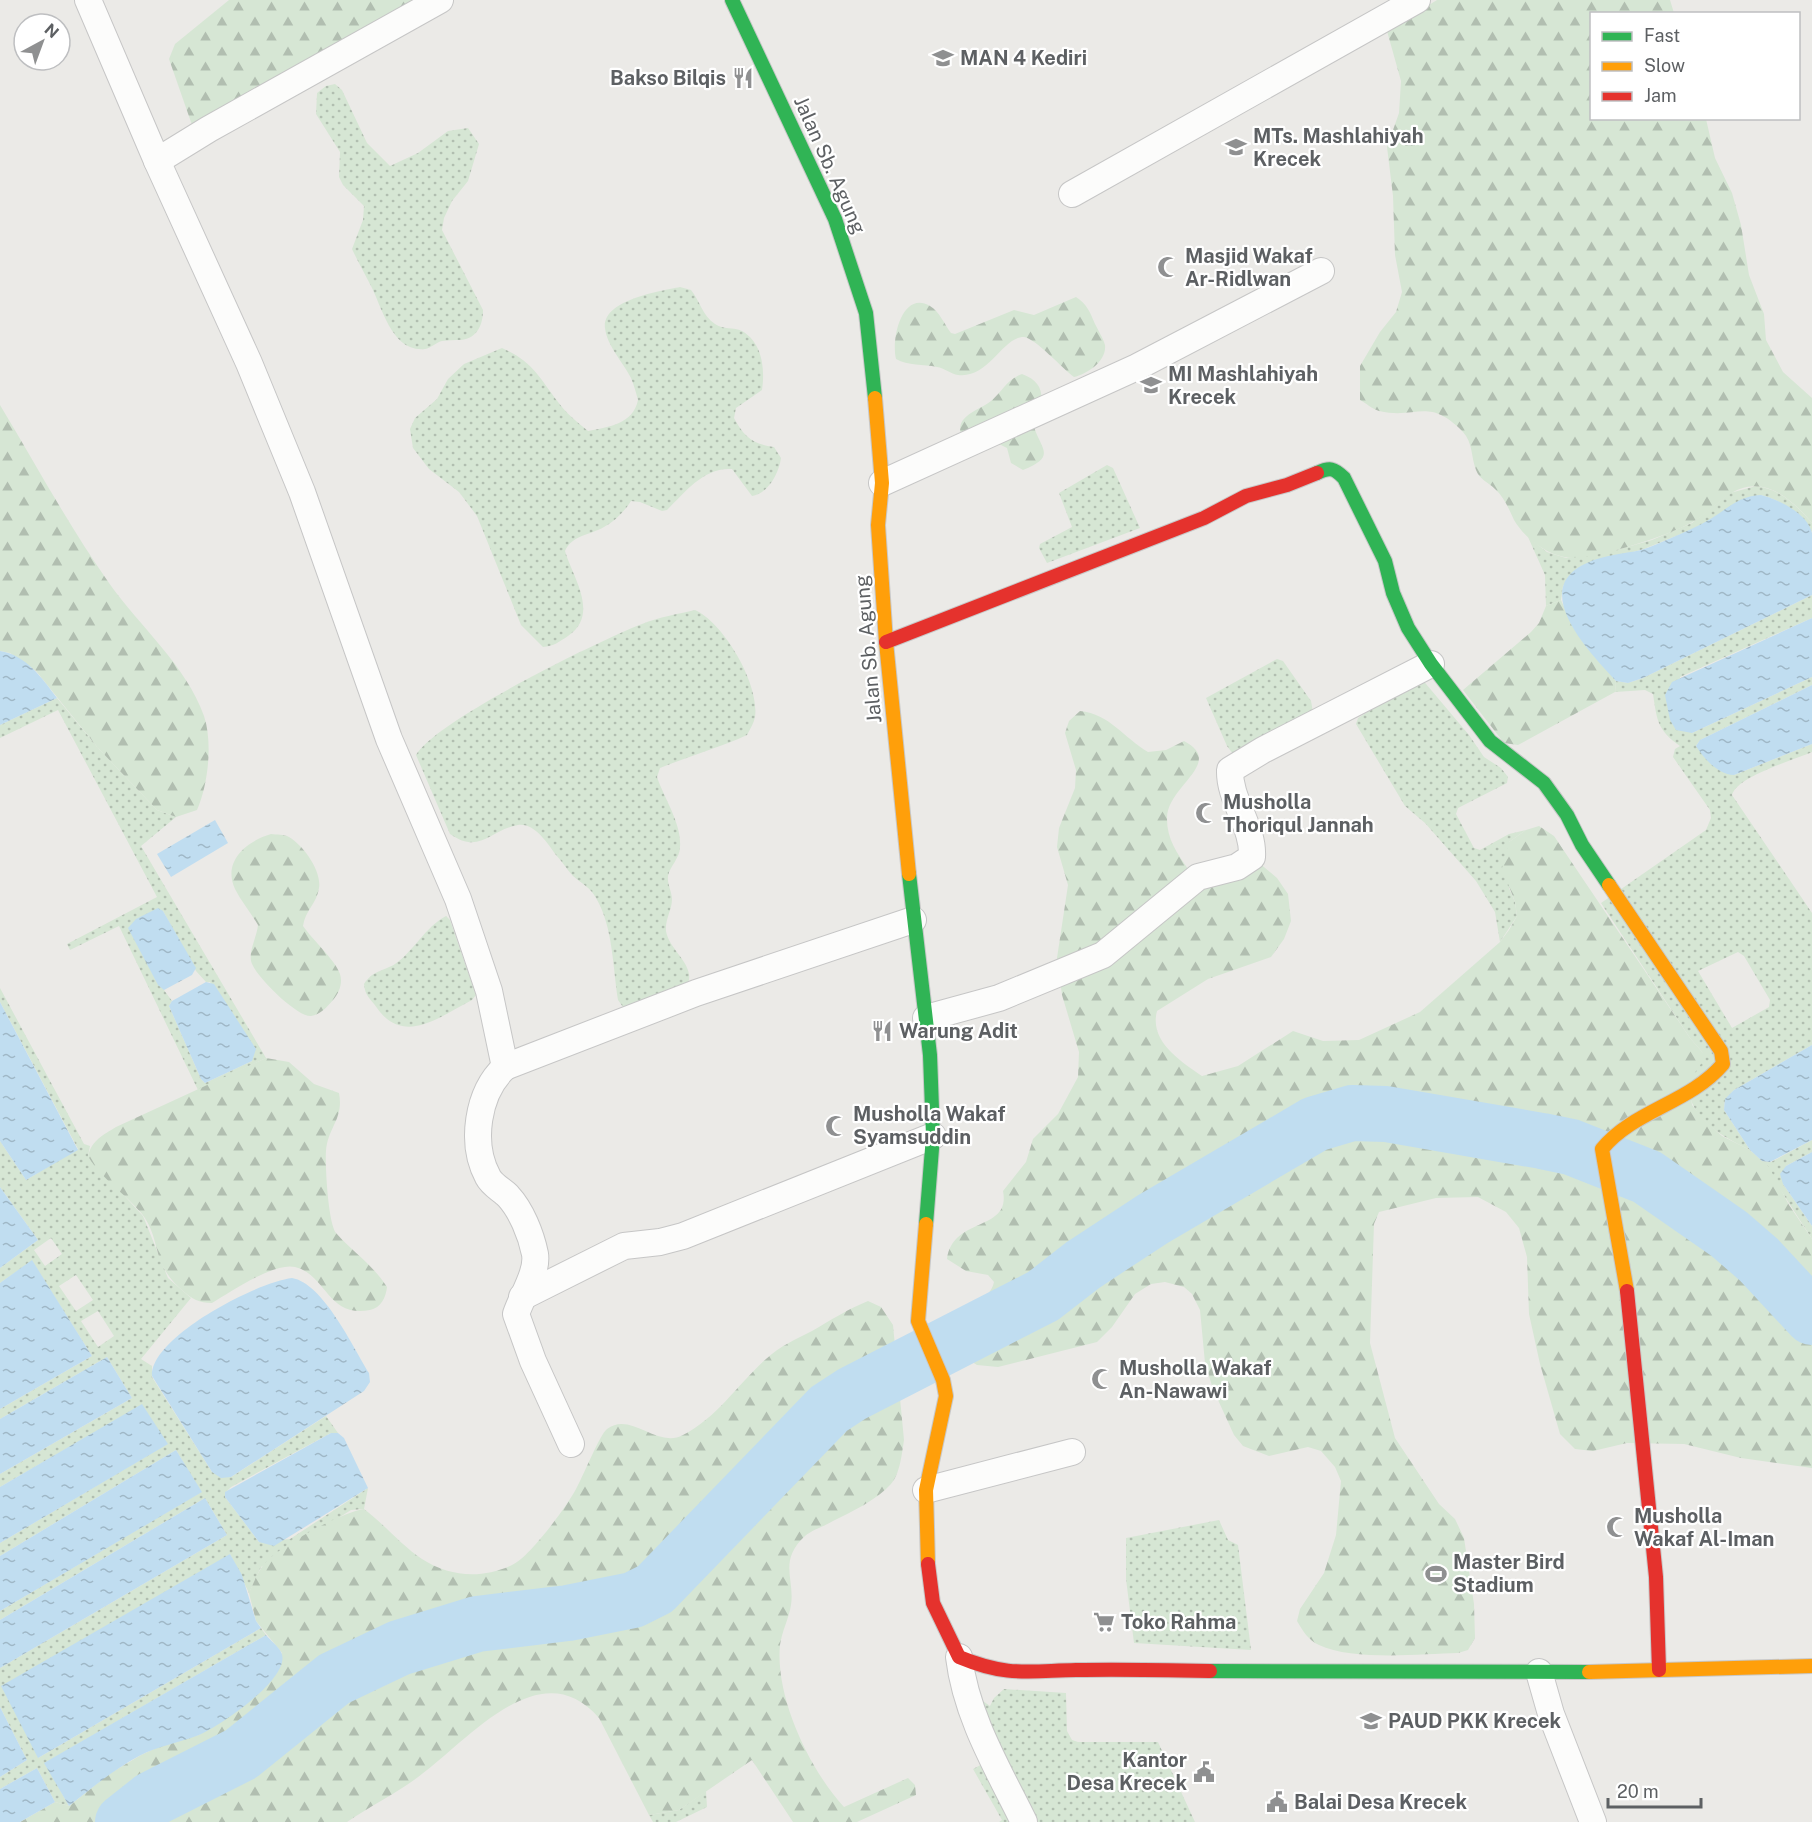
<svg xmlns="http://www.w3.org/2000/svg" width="1812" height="1822" font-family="'Public Sans',sans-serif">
<defs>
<pattern id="grass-dots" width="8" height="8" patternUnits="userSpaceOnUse" patternTransform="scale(1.5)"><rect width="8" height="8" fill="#d6e6d4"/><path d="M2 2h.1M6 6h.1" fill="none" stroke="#b1beb0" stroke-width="1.8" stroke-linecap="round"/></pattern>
<pattern id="forest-firs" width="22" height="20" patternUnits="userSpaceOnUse" patternTransform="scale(1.5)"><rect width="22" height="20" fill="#d6e6d4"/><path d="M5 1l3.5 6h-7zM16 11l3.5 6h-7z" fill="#b1beb0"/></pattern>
<pattern id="water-ripples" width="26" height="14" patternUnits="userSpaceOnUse" patternTransform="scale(1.5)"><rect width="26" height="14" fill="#c0ddf0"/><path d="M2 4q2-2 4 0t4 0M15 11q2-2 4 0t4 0" fill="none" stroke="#9fb7c6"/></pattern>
</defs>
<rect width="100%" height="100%" fill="#ebeae7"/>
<g fill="url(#grass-dots)" fill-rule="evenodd">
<path d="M335,84L342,90L367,143L390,166L418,153L448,131L468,128L479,144L468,181L452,201L444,218L442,230L483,310C483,324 478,338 461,340C455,340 448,340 442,341C437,342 431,348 425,349C392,353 382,307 371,286C365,274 358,262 352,249L363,220L364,206L343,185L339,177L340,152L316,114L317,93L326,86Z"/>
<path d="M680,287L691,290C700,301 702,315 715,324C723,330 734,327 742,331C763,343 765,370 762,390L736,408L734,418C744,437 753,444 774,447L781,458C779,473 768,494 752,496L732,469C704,467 685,492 667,510L662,511L640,502L631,501C624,512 615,521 604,527C590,535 572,535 565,551C573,578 600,614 568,636C559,642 554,646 543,647L521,625L477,516L459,492L429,469L413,448L410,429L415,418L437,399L448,379L464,364L502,348C532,361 539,377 558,402C566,413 577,422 588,431C609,427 633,424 638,400C636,393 634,385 631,378C623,362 607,346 605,328C602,300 660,291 680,287Z"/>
<polygon points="1107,465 1113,468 1140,528 1047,563 1039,548 1040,544 1072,527 1059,493"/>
<path d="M1756,486C1781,489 1796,505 1812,523V532C1797,513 1784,501 1761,495L1693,529L1644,549L1581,566L1563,586L1561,600L1546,606L1545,575L1528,537L1547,552L1566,558L1620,549L1652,540L1692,523L1730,493Z"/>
<path d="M1812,595V618L1680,677L1692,733L1812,677V685L1700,740L1696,746L1734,775L1812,744V752C1794,760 1737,776 1732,795L1812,913V1045L1734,1090L1725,1100L1724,1110L1750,1150C1723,1137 1686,1118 1689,1082C1689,1073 1699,1061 1703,1053L1690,1038L1601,903L1706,830L1711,818L1710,810L1673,757L1675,749L1680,746C1657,730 1657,720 1653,694L1645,690L1615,692L1616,681L1628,683L1643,678ZM1738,952L1744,956L1770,1000L1769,1007L1732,1028L1698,971Z"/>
<path d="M695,610C724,623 760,685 755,717C754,723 750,729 747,735C719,748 689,756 660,768L657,777C664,798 682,824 680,847C680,858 670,866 668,876C667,884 672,892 672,899C672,910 665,919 666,931C669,951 699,967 686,987L633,1009L623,1007L618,1000C613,969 613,926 596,898C590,887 582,884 573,876C567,870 562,861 556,855C547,843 535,823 518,825C490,830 480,855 450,834L416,755C435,721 600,640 642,624C659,617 678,614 695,610Z"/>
<polygon points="1277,659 1283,661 1311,701 1313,712 1233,754 1227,746 1206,698"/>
<polygon points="1421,678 1469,735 1484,757 1501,768 1508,777 1507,783 1458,808 1456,814 1474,848 1480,850 1509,834 1526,830 1509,842 1509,888 1515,902 1517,916 1500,942 1495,912 1476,881 1425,823 1405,806 1356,724 1358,718"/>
<path d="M57,698L98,748L157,810L176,817L141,846L266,1058L198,1090L119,926L70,950L67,944L157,897L58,710L0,738V725ZM163,911L196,971L206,982H210L252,1061L205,1083L201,1079L169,1006L172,1001L164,990Z"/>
<path d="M446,916L450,920L476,995L472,1000C439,1017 404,1046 377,1008C370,998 365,996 364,984C373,970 382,972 395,964C414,951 425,927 446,916Z"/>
<path d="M0,988L84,1144L90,1146L88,1156L143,1216L168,1278L191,1298L141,1359L152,1366V1377L212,1472L231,1477L326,1416L338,1433H331L231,1487L226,1492L225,1497L259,1542L290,1539L368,1488L364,1509L351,1510L261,1567L249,1593L230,1554L38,1758L261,1628L266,1635L45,1763L69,1806L55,1802L37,1768L0,1789V1777L27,1760L0,1707V1668L227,1535L205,1498L0,1620V1611L201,1492L176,1450L0,1556V1543L167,1444L142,1405L0,1487V1474L132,1398L107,1357L0,1419V1409L92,1356L32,1261L0,1283V1268L38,1240L0,1187V1141L26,1180L78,1149L0,1002ZM51,1238L62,1254L45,1266L34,1250ZM76,1275L93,1300L76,1311L59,1286ZM98,1311L114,1336L98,1347L81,1321Z"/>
<polygon points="1812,1140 1812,1152 1786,1166 1783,1184 1812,1226 1812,1239 1762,1161 1771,1162"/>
<polygon points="1219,1520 1228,1540 1238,1545 1251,1650 1134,1643 1126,1579 1126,1538"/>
<polygon points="962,1686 990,1706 994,1698 1004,1689 1066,1693 1067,1731 1072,1740 1078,1742 1158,1742 1195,1822 999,1822 1002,1820 973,1769 992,1759"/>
<polygon points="706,1791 707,1807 676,1822 653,1822 649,1815 679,1810"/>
</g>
<g fill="url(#forest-firs)">
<polygon points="229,0 440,0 192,125 169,59 175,44"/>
<path d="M1437,0H1670L1674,13L1592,14V118L1706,119L1715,158L1732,193L1741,225L1749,275L1764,314L1766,340L1783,372L1812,398V523C1790,497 1761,472 1727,496C1715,504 1704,516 1691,523C1667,536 1589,562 1564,557C1544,553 1524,537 1514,520C1509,509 1504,497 1495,489C1488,482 1480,480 1476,470C1471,457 1473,443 1463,432C1428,396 1417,420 1379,411C1372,409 1366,403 1360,400V366L1380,332L1396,312L1402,292L1395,255L1393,196L1387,147L1399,113L1401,81L1387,31Z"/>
<path d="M1076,297C1087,304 1090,312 1095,324C1098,330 1103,338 1105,345C1107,361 1087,374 1074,377C1063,369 1035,338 1024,337C1002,337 989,379 958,375C951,374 944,368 937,367C923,364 908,366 896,359C891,339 902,290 930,306C940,312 944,324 951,333L955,334L1014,310L1034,315Z"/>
<path d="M1022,374C1050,384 1042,406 1034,427C1042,451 1056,456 1023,470L1011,463L1007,448L1001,445L961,438C960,431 959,425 963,420C970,411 982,408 991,401C1003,391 1006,380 1022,374Z"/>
<path d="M0,405C36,465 69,526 109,583C140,627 186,665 204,716C213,743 208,785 197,810L176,817L157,810L98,748L36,671L10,653L0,651Z"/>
<polygon points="1561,600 1573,627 1616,681 1615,692 1518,745 1504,743 1463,690 1531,632 1539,623 1546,606"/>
<path d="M1080,711C1110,714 1124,738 1148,752L1166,750L1184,741C1226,763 1166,786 1167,819C1167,839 1177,853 1188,869L1252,857L1277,878L1288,894L1291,921L1284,939L1271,957L1208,979L1157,1011C1149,1041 1180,1061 1202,1076L1238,1066L1293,1031L1323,1041L1359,1040L1420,1012L1500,942L1509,930L1517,916L1515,902L1502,868L1509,842L1526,830L1539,826L1554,836L1690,1038L1703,1053V1061L1689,1081L1692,1105L1705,1121L1722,1136L1750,1150L1769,1167L1789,1205L1812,1239V1468L1741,1458L1684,1444L1627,1443L1593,1451L1575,1449L1560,1434L1540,1364L1529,1314L1527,1257L1519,1228L1506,1212L1478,1197L1436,1198L1379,1212L1374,1224L1370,1343L1395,1438L1439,1504L1455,1519L1464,1538L1474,1604L1475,1638L1468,1650L1458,1653C1421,1654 1352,1661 1319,1645C1308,1640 1303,1631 1297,1621L1300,1609L1324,1573L1336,1535L1341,1481L1335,1467L1321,1451L1308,1447L1269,1456L1243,1446L1234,1435L1213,1389L1205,1363L1200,1310L1192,1294L1184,1287L1165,1282L1151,1284L1135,1294L1112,1327L1097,1342L998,1367L977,1365L956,1352L947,1338C957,1314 990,1302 994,1282L988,1275L966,1271L947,1259C953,1216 1011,1232 1003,1191L1026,1162L1033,1139L1058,1114L1078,1077L1079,1052L1062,995L1057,958L1068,885L1057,847L1059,828L1075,788L1076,770L1065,733L1069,721Z"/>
<path d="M271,834C277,835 284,834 289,837C303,845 322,871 319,888C317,903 305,911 303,926C312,939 336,961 340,974C343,983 339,993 333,1000C327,1007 320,1015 311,1016C297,1017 254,975 251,961C249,950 257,936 258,925C251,913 241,901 235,889C222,861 247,841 271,834Z"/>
<path d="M266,1058L289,1062L314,1084L339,1093C344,1119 328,1127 326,1151C325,1165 328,1223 336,1233C353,1252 373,1265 387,1287C386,1297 381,1308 370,1310C327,1318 327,1275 295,1267C274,1262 231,1292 212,1303C199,1303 192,1299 183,1291C150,1263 162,1240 142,1214C125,1193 102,1180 88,1156C92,1140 103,1135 116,1127Z"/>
<path d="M868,1301L881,1307L893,1325L904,1440C902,1453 900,1474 891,1484C877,1500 851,1512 833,1521C825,1526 812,1530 805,1536C778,1561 795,1579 791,1605C789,1618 782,1631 780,1645C775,1697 809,1769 844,1807L908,1778L915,1785L916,1795L857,1822H793L752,1760L679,1810L649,1815L599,1718C539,1648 465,1745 414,1780C393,1795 369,1807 347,1822H20L55,1802L69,1806L109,1774L141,1755L169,1742L199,1735L282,1653L256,1621L249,1593C254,1582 259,1568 268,1560C284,1544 342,1512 364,1509C384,1524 401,1545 422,1559C450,1577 482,1579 512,1565C529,1558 567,1506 576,1489C582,1479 600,1434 607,1429C631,1411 657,1449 683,1435C717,1418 738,1384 766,1359C780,1346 796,1339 812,1331C831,1320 848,1309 868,1301Z"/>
</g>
<g fill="url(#water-ripples)">
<path d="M1761,495C1778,499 1808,514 1812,533C1812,552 1812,576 1812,595L1643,678L1628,683L1616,681C1591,654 1527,589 1587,563C1603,555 1623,554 1641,550C1651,547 1661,542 1671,538C1685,532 1699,526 1712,518C1729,507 1740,496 1761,495Z"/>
<polygon points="1812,618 1812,677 1692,733 1676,730 1670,720 1665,695 1672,682"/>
<path d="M0,651C26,655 42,678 57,698L0,725Z"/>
<path d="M1812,685V744L1734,775C1719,775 1704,759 1696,746L1700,740Z"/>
<polygon points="215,820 228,843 171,877 157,854"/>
<polygon points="158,908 163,911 196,968 192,975 164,990 158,985 128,928 136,919"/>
<polygon points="206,982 214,984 256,1049 252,1061 205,1083 201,1079 169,1006 172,1001"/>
<polygon points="0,1002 78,1150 26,1180 0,1141"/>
<polygon points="1812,1045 1812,1140 1770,1162 1762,1161 1750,1150 1724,1110 1725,1099 1734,1090"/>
<polygon points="1812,1152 1812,1226 1783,1184 1780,1174 1786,1166"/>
<polygon points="0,1187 38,1240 0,1268"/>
<polygon points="32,1260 92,1356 0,1409 0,1283"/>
<path d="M292,1278C323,1283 353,1347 369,1373L370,1382L364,1391L231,1477L221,1478L212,1472L152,1376C150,1337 257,1282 292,1278Z"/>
<polygon points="107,1357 132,1398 0,1474 0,1419"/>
<polygon points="142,1404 168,1444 0,1543 0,1487"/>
<polygon points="331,1433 338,1433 344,1438 368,1488 274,1546 259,1542 225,1497 225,1492"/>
<polygon points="176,1450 202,1492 0,1611 0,1556"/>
<polygon points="205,1498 227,1535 0,1668 0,1620"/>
<polygon points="230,1554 242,1575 256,1621 261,1628 38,1758 1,1686"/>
<path d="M266,1635C271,1641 278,1646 281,1652C294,1676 219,1727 199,1735C179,1743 160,1745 139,1756C113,1770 92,1788 69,1806L44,1763Z"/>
<polygon points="0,1707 27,1760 0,1777"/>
<polygon points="37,1768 55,1802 20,1822 0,1822 0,1789"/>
</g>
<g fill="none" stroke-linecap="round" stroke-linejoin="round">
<polyline stroke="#c0ddf0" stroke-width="56" points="123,1822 152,1799 241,1754 334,1679 399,1648 477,1624 568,1613 633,1600 655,1589 829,1409 852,1394 1043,1296 1083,1265 1153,1219 1315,1124 1352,1113 1386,1114 1542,1141 1571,1147 1647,1177 1729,1234 1759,1260 1812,1317"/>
<defs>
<g id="street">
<path d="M88,0L157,161L249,363L302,492L389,739L458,899L489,991L505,1067C477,1093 470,1144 488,1177C492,1185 502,1190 508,1196C521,1210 531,1234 535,1254C538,1272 522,1296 516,1314L533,1361L571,1444"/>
<polyline points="157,161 209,129 440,0"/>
<polyline points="1072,194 1417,0"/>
<polyline points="882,483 1137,367 1321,271"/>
<path d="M926,1018L999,998L1103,955L1198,877L1237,867L1252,857C1254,827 1229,800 1230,770L1263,750L1431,664"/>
<polyline points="505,1067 696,993 913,920"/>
<polyline points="522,1297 624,1246 660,1242 683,1236 933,1136"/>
<polyline points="926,1490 1072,1452"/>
<path d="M959,1657C966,1716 998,1769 1024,1822"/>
<polyline points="1539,1672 1551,1714 1593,1822"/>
</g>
<g id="fast">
<polyline points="732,0 835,219 866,313 875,398"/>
<path d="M1317,473C1330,467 1334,468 1344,478L1385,561L1393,593L1408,628L1431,664L1490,741L1544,783L1567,815L1582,845L1609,885"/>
<polyline points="909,874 930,1055 933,1136 926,1224"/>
<polyline points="1210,1671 1589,1672"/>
</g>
<g id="slow">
<polyline points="875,398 882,483 878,525 886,642 909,874"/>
<path d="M1609,885L1721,1051L1723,1064C1690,1103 1634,1110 1602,1149L1627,1291"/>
<polyline points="926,1224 918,1321 943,1380 946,1396 926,1490 928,1564"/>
<polyline points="1589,1672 1812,1666"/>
</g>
<g id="jam">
<polyline points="886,642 1204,518 1246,496 1287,485 1317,473"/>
<polyline points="1627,1291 1656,1577 1659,1670"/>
<path d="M928,1564L933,1603L959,1657C1007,1677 1028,1671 1076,1670C1121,1669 1166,1670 1210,1671"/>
</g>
</defs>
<use href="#street" stroke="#c6c6c6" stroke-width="28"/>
<use href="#fast" stroke="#c8c8c8" stroke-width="16"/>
<use href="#slow" stroke="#c8c8c8" stroke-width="16"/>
<use href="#jam" stroke="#c8c8c8" stroke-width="16"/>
<use href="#street" stroke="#fcfcfb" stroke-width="26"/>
<use href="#fast" stroke="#30b455" stroke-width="14"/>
<use href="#slow" stroke="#ff9f0a" stroke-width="14"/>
<use href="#jam" stroke="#e5322d" stroke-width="14"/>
</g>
<defs>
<symbol id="school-bare" viewBox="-9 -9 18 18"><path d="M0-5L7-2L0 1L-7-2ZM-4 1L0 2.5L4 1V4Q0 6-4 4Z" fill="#8f9091" stroke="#fff" stroke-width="2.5" paint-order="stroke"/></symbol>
<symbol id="restaurant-bare" viewBox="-9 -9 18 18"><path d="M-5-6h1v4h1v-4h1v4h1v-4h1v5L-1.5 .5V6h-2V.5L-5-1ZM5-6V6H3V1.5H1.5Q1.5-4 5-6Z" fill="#8f9091" stroke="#fff" stroke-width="2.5" paint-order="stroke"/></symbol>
<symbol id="mosque-bare" viewBox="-9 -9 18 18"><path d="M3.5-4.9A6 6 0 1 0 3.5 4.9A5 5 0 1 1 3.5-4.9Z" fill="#8f9091" stroke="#fff" stroke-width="2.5" paint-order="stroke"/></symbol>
<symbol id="stadium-bare" viewBox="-9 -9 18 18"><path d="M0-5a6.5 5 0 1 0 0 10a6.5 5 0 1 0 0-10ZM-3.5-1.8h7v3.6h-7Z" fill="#8f9091" stroke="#fff" stroke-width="2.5" paint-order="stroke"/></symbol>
<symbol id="supermarket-bare" viewBox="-9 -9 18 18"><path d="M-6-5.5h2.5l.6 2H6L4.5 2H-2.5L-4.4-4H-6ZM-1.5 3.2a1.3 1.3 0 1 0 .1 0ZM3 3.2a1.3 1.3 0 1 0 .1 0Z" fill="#8f9091" stroke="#fff" stroke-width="2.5" paint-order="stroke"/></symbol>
<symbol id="civic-bare" viewBox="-9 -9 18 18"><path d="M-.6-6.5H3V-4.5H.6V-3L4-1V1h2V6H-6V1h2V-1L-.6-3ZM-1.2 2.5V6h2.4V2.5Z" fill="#8f9091" stroke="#fff" stroke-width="2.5" paint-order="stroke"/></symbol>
</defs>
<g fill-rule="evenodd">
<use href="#school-bare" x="928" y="43" width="30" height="30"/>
<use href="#restaurant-bare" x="728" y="63" width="30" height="30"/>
<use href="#school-bare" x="1221" y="132" width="30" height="30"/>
<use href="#mosque-bare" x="1153" y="252" width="30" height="30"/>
<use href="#school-bare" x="1136" y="370" width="30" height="30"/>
<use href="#mosque-bare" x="1191" y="798" width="30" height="30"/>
<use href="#restaurant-bare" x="867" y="1016" width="30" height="30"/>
<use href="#mosque-bare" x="821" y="1111" width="30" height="30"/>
<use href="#mosque-bare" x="1087" y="1364" width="30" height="30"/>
<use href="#mosque-bare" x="1602" y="1512" width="30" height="30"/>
<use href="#stadium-bare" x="1421" y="1559" width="30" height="30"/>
<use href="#supermarket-bare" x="1089" y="1607" width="30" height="30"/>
<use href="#school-bare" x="1356" y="1706" width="30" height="30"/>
<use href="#civic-bare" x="1189" y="1757" width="30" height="30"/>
<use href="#civic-bare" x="1262" y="1787" width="30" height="30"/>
</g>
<g text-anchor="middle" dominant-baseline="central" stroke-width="4.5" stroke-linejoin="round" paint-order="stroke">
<g font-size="20" font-weight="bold" fill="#5d6063" stroke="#fff" text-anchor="start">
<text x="960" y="58">MAN 4 Kediri</text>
<text x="726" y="78" text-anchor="end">Bakso Bilqis</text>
<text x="1253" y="136">MTs. Mashlahiyah<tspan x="1253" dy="23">Krecek</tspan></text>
<text x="1185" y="256">Masjid Wakaf<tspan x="1185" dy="23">Ar-Ridlwan</tspan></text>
<text x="1168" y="374">MI Mashlahiyah<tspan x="1168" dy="23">Krecek</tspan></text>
<text x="1223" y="802">Musholla<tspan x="1223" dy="23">Thoriqul Jannah</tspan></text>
<text x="899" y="1031">Warung Adit</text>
<text x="853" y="1114">Musholla Wakaf<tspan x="853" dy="23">Syamsuddin</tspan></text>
<text x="1119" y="1368">Musholla Wakaf<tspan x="1119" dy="23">An-Nawawi</tspan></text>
<text x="1634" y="1516">Musholla<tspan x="1634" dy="23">Wakaf Al-Iman</tspan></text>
<text x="1453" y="1562">Master Bird<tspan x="1453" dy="23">Stadium</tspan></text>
<text x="1121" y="1622">Toko Rahma</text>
<text x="1388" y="1721">PAUD PKK Krecek</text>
<text x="1187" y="1760" text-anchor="end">Kantor<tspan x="1187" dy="23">Desa Krecek</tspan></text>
<text x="1294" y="1802">Balai Desa Krecek</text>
</g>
<g font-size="20" fill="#5d6063" stroke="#fff">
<text transform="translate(830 165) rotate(66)">Jalan Sb. Agung</text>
<text transform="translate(868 649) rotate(-95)">Jalan Sb. Agung</text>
</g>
</g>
<rect x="1590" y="12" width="210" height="108" fill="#ffffff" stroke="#bebfc1" stroke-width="1.5"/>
<rect x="1602" y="32" width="30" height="9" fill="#30b455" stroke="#bebfc1" stroke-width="1.5"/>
<text x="1644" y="42" font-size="18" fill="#5d6063">Fast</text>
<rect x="1602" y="62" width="30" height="9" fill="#ff9f0a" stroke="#bebfc1" stroke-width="1.5"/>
<text x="1644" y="72" font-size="18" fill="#5d6063">Slow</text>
<rect x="1602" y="92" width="30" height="9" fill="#e5322d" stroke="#bebfc1" stroke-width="1.5"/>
<text x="1644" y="102" font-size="18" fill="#5d6063">Jam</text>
<g transform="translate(42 42) rotate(41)"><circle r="28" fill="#ffffff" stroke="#bebfc1" stroke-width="1.5"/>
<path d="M0-4.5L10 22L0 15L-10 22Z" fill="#8f9091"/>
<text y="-9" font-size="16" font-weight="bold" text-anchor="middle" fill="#5d6063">N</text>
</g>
<path d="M1608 1798v9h93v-9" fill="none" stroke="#5d6063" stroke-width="3"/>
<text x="1617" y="1798" font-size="18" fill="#5d6063" stroke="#ffffff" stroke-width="4.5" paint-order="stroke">20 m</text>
</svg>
